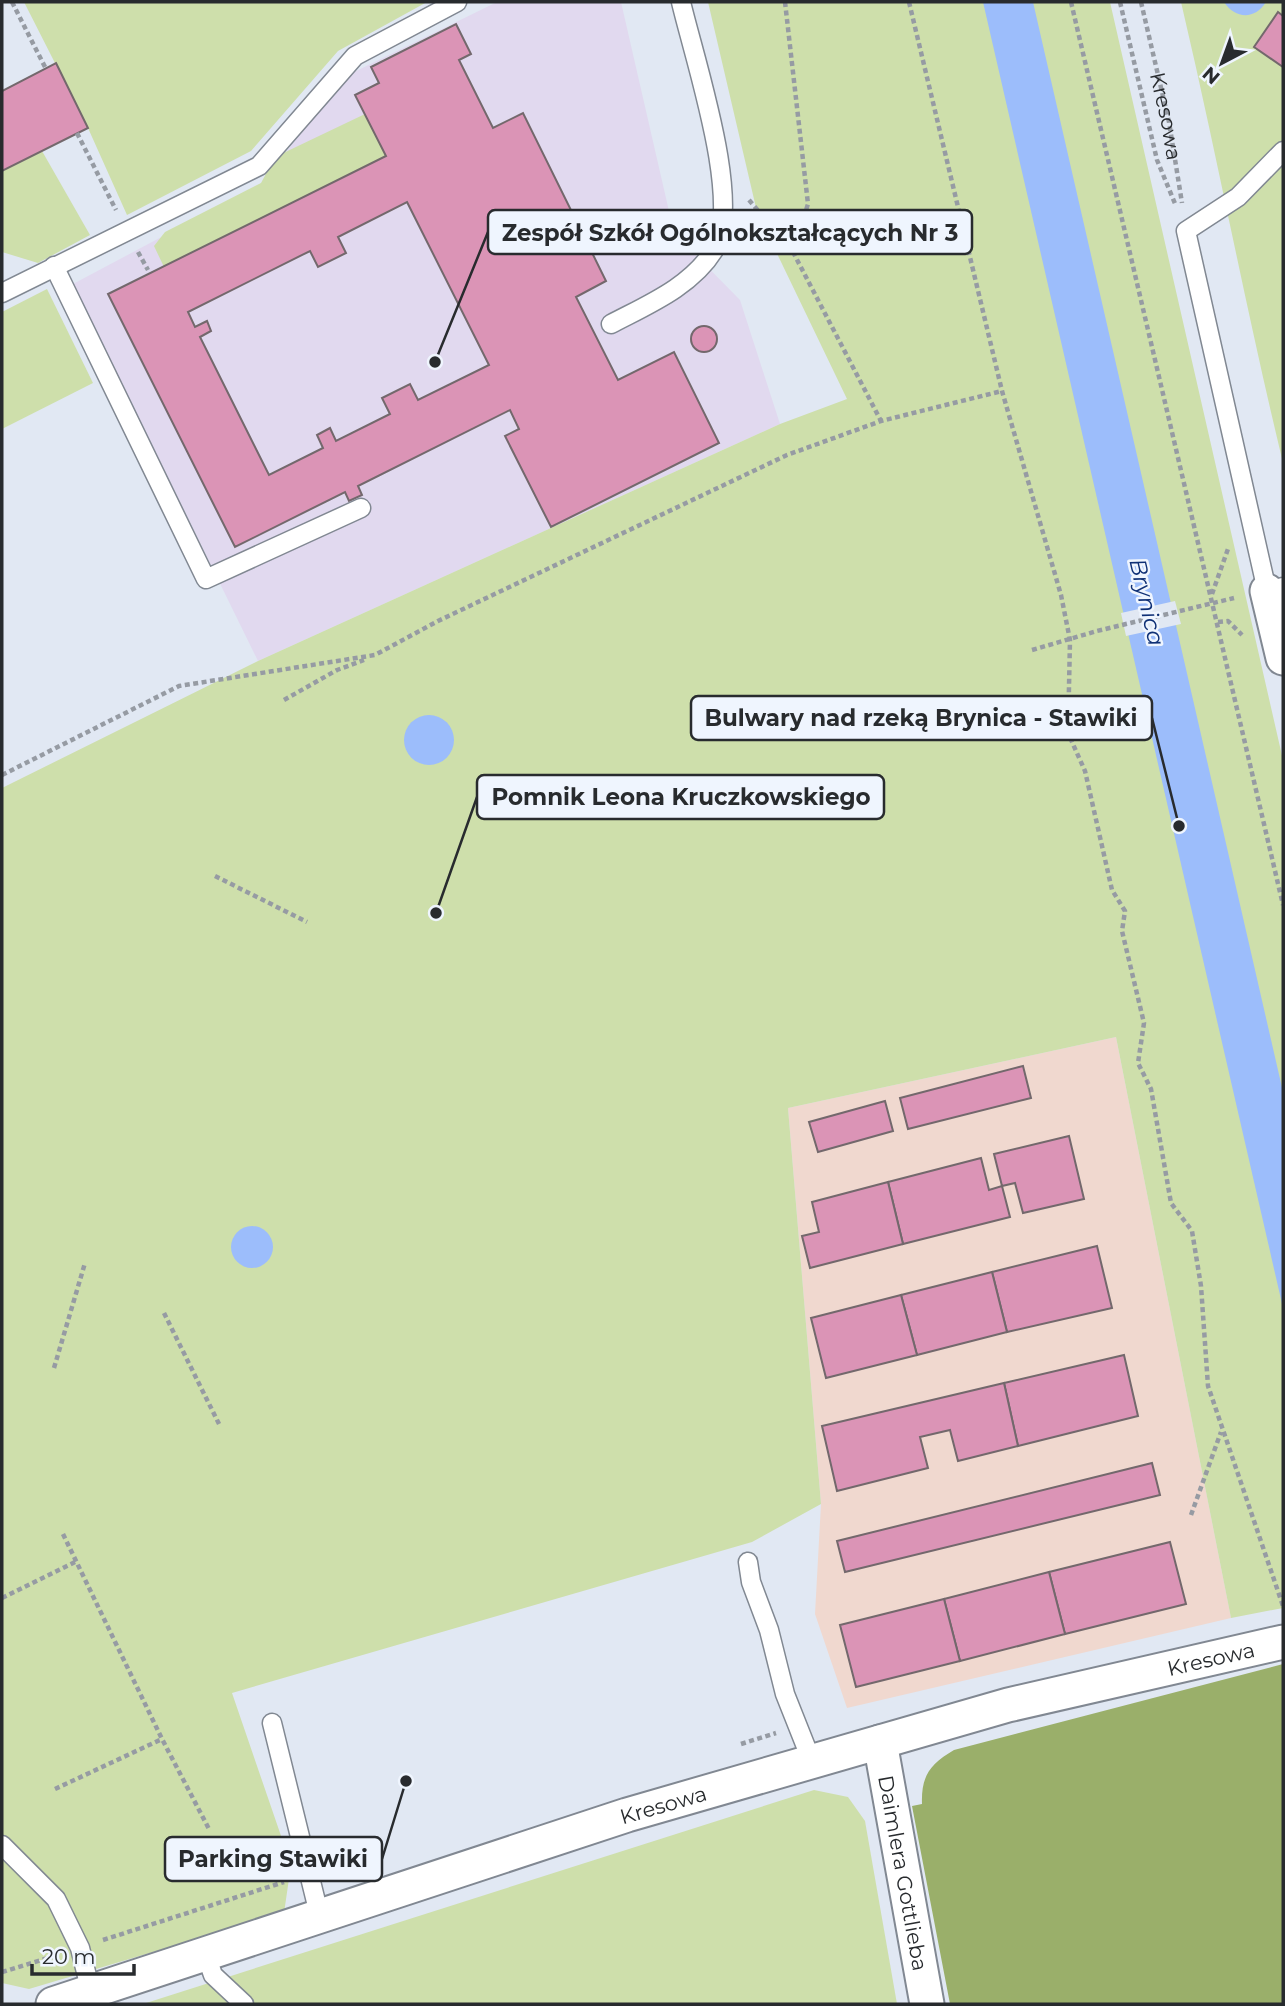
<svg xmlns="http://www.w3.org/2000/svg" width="1285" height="2006" font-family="Montserrat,sans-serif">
<rect width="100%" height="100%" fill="#e1e8f3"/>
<polygon fill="#f0d8cf" points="1116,1037 1231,1618 847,1708 815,1614 821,1504 788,1108"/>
<polygon fill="#e1d9ef" points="497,2 621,2 674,233 740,300 780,424 258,661 73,284 261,184 346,76"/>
<g fill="#cedfab">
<polygon points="24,2 427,2 338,51 251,151 127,215 88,128"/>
<polygon points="708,2 1110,2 1283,760 1283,1608 1231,1618 1116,1037 788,1108 821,1504 752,1542 232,1693 291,1865 284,1913 29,1989 2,1983 2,788 258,661 780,424 847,399 757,212"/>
<path d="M1181,2H1283V463C1246,310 1217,155 1181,2Z"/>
<polygon points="365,114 386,156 164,267 154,246 165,232 261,183 275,157"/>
<polygon points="42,151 90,235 38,263 2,252 2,171"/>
<polygon points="47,289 93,383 2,429 2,312"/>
<polygon points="814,1790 848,1797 865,1821 897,2004 143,2004"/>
</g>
<path fill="#9aaf6a" d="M1283,1664V2004H950L912,1806L922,1804C921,1776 930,1764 954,1750Z"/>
<g fill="#9cbdfb">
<polygon points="983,2 1033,2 1283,1092 1283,1308"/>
<path d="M1224,2H1266C1255,20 1235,19 1224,2Z"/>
<circle cx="429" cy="740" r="25"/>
<circle cx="252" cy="1247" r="21"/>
</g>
<polygon fill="#e1e8f3" points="1175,601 1181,624 1126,636 1121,613"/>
<g fill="#db94b6" stroke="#73686c" stroke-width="2" fill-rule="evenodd">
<polygon points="1278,12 1283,16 1283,67 1254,47"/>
<path d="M456,24L471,54L459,60L493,128L523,113L606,281L576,297L618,380L674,352L719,443L551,527L505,436L519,429L510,410L358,486L362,495L349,501L345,492L235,547L108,294L386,156L355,95L379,83L371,67ZM407,202L489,365L418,400L410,384L382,398L390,414L336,441L330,428L317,435L323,448L269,475L200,337L211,331L207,321L195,327L188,312L310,251L318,267L346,253L338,237Z"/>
<polygon points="56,63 88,128 2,171 2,91"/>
<circle cx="704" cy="339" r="13"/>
<polygon points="1023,1066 1031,1098 908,1129 900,1098"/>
<polygon points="885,1101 893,1131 818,1152 809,1122"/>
<polygon points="1069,1136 1084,1199 1023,1213 1015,1183 1002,1186 994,1154"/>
<polygon points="981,1158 989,1190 1002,1186 1010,1217 903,1244 888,1182"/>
<polygon points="888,1182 903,1244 810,1268 802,1236 819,1232 812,1202"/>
<polygon points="1097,1246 1112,1308 1007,1332 992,1272"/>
<polygon points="992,1272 1007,1332 917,1355 901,1295"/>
<polygon points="901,1295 917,1355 826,1378 811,1318"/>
<polygon points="1124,1355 1138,1416 1018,1446 1004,1383"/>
<polygon points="1004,1383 1018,1446 958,1461 950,1430 920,1437 928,1468 837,1491 822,1426"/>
<polygon points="1152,1463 1160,1495 845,1572 837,1541"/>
<polygon points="1170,1542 1186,1604 1065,1634 1049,1572"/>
<polygon points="1049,1572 1065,1634 960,1661 944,1599"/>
<polygon points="944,1599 960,1661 856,1687 840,1625"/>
</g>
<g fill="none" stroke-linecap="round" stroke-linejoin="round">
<defs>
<g id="service">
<polyline points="1283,151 1238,197 1186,231 1267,591 1283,587"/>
<polyline points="54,266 206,579 361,508"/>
<polyline points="2,293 259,166 355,56 457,2"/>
<path d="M611,324C647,305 691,287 714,250C743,203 694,58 681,2"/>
<polyline points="748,1562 751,1582 769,1630 785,1694 812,1762"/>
<polyline points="272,1723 320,1918"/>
<polyline points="2,1845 56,1899 80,1948 91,1992"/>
<polyline points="206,1955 213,1975 244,2004"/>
</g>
<g id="minor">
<polyline points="1267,591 1283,658"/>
<path id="s2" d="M880,1742L927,2004"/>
<path id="s3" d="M53,2004L627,1815L1008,1705L1283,1642"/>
</g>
</defs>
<use href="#service" stroke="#818892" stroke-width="21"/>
<use href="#minor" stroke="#818892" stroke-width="37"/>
<g stroke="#969ba3" stroke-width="4.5" stroke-dasharray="5 3.5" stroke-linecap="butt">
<polyline points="12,2 46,69"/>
<polyline points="785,2 808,204 793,251"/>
<polyline points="909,2 1002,391 1061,595 1070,640 1068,733 1085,771 1112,890 1125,911 1122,931 1144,1023 1138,1063 1151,1089 1171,1203 1192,1231 1201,1286 1208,1386 1283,1606"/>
<polyline points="1071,2 1283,905"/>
<polyline points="1120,2 1157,160 1176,206"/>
<path id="s1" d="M1141,2L1169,122L1182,203"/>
<polyline points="77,133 116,210"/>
<polyline points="749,200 793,252 881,421"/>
<polyline points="138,252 148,270"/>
<polyline points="1212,594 1229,546"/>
<polyline points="1218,622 1228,621 1242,635"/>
<polyline points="1032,650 1097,631 1234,598"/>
<polyline points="284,700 337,670 364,660"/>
<polyline points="2,775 179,686 375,655 438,621 787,455 881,421 1002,391"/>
<polyline points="215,876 307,922"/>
<polyline points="164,1313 220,1426"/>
<polyline points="54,1368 85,1263"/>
<polyline points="1191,1515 1221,1432"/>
<polyline points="63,1534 162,1739 209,1829"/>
<polyline points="2,1598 75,1562"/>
<polyline points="741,1744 776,1733"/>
<polyline points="55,1789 162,1739"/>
<polyline points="103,1940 284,1882"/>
<polyline points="2,1972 58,1955"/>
</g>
<use href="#service" stroke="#fff" stroke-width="18"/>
<use href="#minor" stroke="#fff" stroke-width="33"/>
</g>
<g text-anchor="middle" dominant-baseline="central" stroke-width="5" stroke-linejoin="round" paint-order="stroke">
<g font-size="21" fill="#282b2e" stroke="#eff5fe">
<text stroke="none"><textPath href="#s1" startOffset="117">Kresowa</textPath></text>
<text stroke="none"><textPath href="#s3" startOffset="1209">Kresowa</textPath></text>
<text stroke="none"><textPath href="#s3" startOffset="642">Kresowa</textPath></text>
<text stroke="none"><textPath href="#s2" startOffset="133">Daimlera Gottlieba</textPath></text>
</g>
<g font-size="23" font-style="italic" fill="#0f3076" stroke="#eff5fe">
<text transform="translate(1147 602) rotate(77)">Brynica</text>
</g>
</g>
<path fill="none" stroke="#282b2e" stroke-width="2.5" d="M435 362L488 232M1179 826L1152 718M436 913L477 797M406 1781L382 1859"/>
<g fill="#282b2e" stroke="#eff5fe" stroke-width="2.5">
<circle cx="435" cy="362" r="7"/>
<circle cx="1179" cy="826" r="7"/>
<circle cx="436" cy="913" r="7"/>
<circle cx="406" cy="1781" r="7"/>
</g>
<g fill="#eff5fe" stroke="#282b2e" stroke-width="2.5">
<rect x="488" y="210" width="484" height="44" rx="7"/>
<rect x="691" y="696" width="461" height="44" rx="7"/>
<rect x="477" y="775" width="407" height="44" rx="7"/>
<rect x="165" y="1837" width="217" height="44" rx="7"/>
</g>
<g font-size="23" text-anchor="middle" font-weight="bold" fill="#282b2e">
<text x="730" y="241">Zespół Szkół Ogólnokształcących Nr 3</text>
<text x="921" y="726">Bulwary nad rzeką Brynica - Stawiki</text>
<text x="681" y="805">Pomnik Leona Kruczkowskiego</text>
<text x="273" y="1867">Parking Stawiki</text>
</g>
<rect width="1285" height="2006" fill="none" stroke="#282b2e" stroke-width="7"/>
<g transform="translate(1222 63) rotate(221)" stroke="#eff5fe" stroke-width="5" paint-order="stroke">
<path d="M0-5L12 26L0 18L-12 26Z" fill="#282b2e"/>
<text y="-10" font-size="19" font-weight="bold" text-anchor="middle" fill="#282b2e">N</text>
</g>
<path d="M32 1964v10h102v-10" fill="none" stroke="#282b2e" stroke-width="3.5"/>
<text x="42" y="1964" font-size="21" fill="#282b2e" stroke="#eff5fe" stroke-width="5" paint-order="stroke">20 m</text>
</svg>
